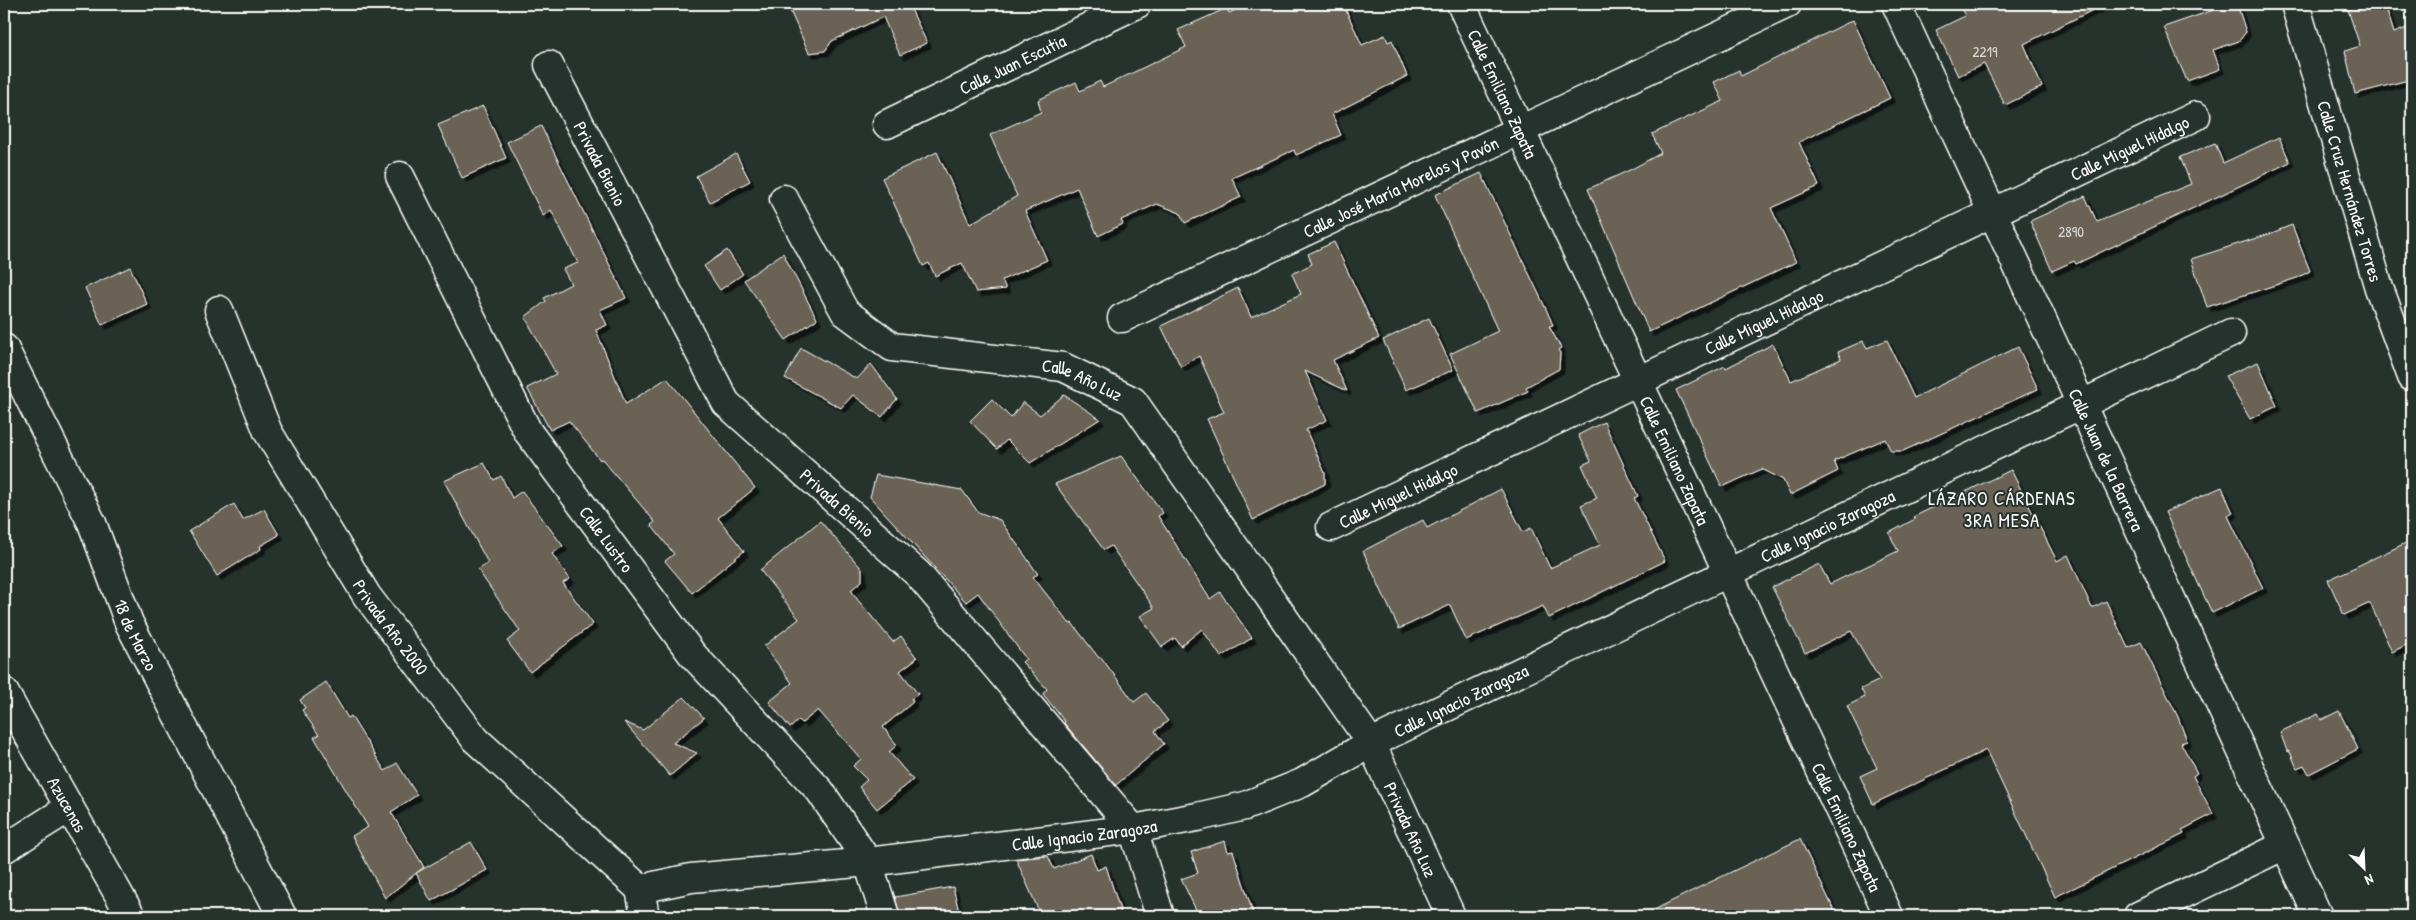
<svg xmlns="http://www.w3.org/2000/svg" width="2416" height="920" font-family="'Patrick Hand',sans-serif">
<defs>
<filter id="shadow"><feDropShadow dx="4.5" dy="4.5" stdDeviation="0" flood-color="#0009"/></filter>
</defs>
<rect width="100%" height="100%" fill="#26332d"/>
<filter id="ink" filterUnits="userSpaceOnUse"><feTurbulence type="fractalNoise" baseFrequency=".02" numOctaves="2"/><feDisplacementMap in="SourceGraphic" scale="10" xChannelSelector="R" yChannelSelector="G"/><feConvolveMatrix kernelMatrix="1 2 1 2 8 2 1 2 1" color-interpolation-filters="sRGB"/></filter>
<g filter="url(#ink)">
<g fill="#6b6454" stroke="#fff" filter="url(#shadow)">
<polygon points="787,4 911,4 909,5 927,43 900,55 883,17 832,41 825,51 809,53"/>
<polygon points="1249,4 1343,4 1362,45 1385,35 1388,42 1392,40 1407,76 1332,114 1341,135 1296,155 1294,150 1232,178 1241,197 1185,223 1180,213 1157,204 1121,220 1123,224 1098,236 1077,188 1025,211 1047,260 1002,280 1006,289 976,292 962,263 935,276 929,263 923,266 882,178 937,152 970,224 1017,196 990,135 1041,112 1038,100 1076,82 1080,91 1100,81 1103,87 1186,47 1178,30 1227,8 1229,13"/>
<polygon points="1959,4 2105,4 2024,44 2042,87 2005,105 1984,64 1958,76 1936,30 1965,16"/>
<polygon points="2231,4 2237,4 2246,32 2239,41 2213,50 2220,69 2187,81 2164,27"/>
<polygon points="2346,4 2385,4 2394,33 2412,26 2412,79 2355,94 2345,51 2360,46"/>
<polygon points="1853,20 1890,98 1799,142 1819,186 1771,208 1796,262 1649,332 1588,189 1632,169 1661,153 1652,134 1723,101 1714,82 1739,70 1741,76"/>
<polygon points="483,106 506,158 462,178 438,125"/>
<polygon points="541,126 626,298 600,310 607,325 596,330 626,404 667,378 755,488 718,518 744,551 692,593 665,561 674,554 651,525 655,522 602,459 600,460 569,421 550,430 527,388 556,374 525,317 546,301 544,298 571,284 563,269 578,263 551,210 543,216 507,142"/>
<polygon points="2279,137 2290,162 2076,264 2074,261 2052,271 2030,221 2085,196 2097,222 2191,184 2180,157 2215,143 2223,163"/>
<polygon points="736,154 750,181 710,202 696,176"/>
<polygon points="1481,173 1546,309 1553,325 1549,326 1561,348 1558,350 1560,353 1559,369 1526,387 1528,391 1478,413 1450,354 1498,331 1435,195"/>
<polygon points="2292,225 2310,271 2297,278 2207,307 2191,259 2269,234"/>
<polygon points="1334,242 1379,338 1333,360 1347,391 1305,371 1327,420 1306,430 1325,473 1325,484 1253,520 1207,419 1224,412 1199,356 1181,367 1161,326 1238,288 1251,317 1301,294 1292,274 1312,264 1308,254"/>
<polygon points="727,250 743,274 720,290 704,266"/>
<polygon points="783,253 817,319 786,340 744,280"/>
<polygon points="130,267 147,304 102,325 85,288"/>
<polygon points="1429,318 1453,370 1406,390 1383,340"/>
<polygon points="1887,340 1914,398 2018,347 2038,389 1903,451 1891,451 1885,439 1834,461 1838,471 1790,495 1783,480 1762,469 1722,487 1676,390 1725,366 1726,368 1773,344 1791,381 1841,359 1838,352 1863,341 1867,348"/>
<polygon points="801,348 857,379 871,364 897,399 882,417 853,395 841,408 785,378"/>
<polygon points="2258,362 2277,406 2250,419 2225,376"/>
<polygon points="1064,395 1100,419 1030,463 1007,440 997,449 970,421 992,399 1011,418 1023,402 1040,415"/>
<polygon points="1604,422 1638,496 1634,498 1665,561 1549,618 1543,606 1466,640 1450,605 1399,629 1363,551 1423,520 1427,528 1501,489 1523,532 1531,528 1550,568 1600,545 1581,505 1597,498 1582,465 1591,461 1578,435"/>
<polygon points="1121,456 1163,513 1158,516 1210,599 1220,592 1252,638 1221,657 1202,629 1181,646 1175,638 1162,647 1140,616 1154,608 1111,546 1104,550 1055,484"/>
<polygon points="484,463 494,480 501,476 512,498 522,491 563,546 552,554 570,579 563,583 593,624 530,672 507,641 520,631 478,570 488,563 444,481"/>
<polygon points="2011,470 2057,561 2068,555 2092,608 2106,601 2128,648 2141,642 2178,717 2187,741 2181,743 2197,773 2193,776 2213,814 2182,830 2184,834 2055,897 1986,750 1873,804 1860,776 1877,768 1847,706 1865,697 1861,689 1880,680 1851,631 1805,653 1772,587 1819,564 1830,584 1898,551 1889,533 1915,519 1913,517"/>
<polygon points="876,475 962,490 978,512 1000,520 1038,574 1033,577 1070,624 1072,623 1099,658 1101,657 1134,702 1146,693 1168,721 1155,731 1164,744 1116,785 1064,723 1065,722 1043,694 1047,689 1022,662 1026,659 978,593 966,602 870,497"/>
<polygon points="2222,487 2233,513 2228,516 2263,588 2212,613 2165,512"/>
<polygon points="234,504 243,520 264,509 279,535 260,546 261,549 217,576 189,531"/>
<polygon points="820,521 862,569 862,581 851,590 857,599 893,642 901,636 917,658 900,671 918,694 911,699 913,702 883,727 897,745 889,752 913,780 877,809 859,787 867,780 853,766 861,759 818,710 802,723 799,720 790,728 769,702 792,683 764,646 799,619 760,570"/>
<polygon points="2412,540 2412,642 2392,652 2370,603 2344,615 2328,580"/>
<polygon points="326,682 348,718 351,716 385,771 397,763 417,795 391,812 424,867 385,898 352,836 368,827 314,737 319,735 302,710 305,708 300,700"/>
<polygon points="684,697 704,718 673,743 697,753 670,776 624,722 643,730"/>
<polygon points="2339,711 2358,749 2309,774 2304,765 2297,768 2290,752 2287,751 2280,732 2318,714 2321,720"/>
<polygon points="1800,839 1837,916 1642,916 1700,887"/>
<polygon points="1225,841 1228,852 1233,851 1254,916 1199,916 1181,879 1198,873 1191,852"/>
<polygon points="471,842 487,870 431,901 416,873"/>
<polygon points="1091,854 1097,870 1106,866 1122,916 1041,916 1016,859 1048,856 1054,869"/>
<polygon points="953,887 960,916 900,916 895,897"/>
</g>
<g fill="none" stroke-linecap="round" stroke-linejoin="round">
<defs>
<g id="street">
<path id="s1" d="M1461,4L1889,916"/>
<path id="s2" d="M1896,4L2318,916"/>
<path id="s3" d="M2295,4L2379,288L2412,377"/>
<path id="s4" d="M549,65L726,403L918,574L1133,829L1160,916"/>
<path id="s5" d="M887,124L1137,4"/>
<path id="s6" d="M400,176L528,432L692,654L820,791L868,862L885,916"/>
<path id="s7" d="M784,199L845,312L892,347L1063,367L1133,401L1371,743L1451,916"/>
<path id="s8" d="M219,310L268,432L367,596L476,740L640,889"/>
<path id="s9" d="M1122,318L1787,4"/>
<path id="s10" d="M4,348L92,523L129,623L282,916"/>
<path id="s11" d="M1331,527L2196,116"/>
<path id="s12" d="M4,692L131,916"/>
<polyline points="4,849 69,808"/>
<path id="s13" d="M640,889L691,878L868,862L1133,829L1197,817L1245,806L1302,783L1371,743L2231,333"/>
<polyline points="640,889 645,916"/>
<polyline points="2138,916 2285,845"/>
</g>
</defs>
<use href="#street" stroke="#fff" stroke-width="31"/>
<use href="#street" stroke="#26332d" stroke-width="28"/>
</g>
</g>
<g text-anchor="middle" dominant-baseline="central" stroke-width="4" stroke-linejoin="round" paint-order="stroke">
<g font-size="15" fill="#dad8d4">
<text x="1985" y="51">2219</text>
<text x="2071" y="231">2890</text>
</g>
<g font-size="18" fill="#fff" stroke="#26332d">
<text stroke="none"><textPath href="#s5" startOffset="139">Calle Juan Escutia</textPath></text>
<text stroke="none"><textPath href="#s1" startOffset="99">Calle Emiliano Zapata</textPath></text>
<text stroke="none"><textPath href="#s11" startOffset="884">Calle Miguel Hidalgo</textPath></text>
<text stroke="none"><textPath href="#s4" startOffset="111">Privada Bienio</textPath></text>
<text stroke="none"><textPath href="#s9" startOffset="308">Calle José María Morelos y Pavón</textPath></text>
<text stroke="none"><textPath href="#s3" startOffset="195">Calle Cruz Hernández Torres</textPath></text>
<text stroke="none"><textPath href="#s11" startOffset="479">Calle Miguel Hidalgo</textPath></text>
<text stroke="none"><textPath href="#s7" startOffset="381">Calle Año Luz</textPath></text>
<text stroke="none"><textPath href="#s1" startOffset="504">Calle Emiliano Zapata</textPath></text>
<text stroke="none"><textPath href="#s2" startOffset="502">Calle Juan de la Barrera</textPath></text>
<text stroke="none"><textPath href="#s11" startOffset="74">Calle Miguel Hidalgo</textPath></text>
<text stroke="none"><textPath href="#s4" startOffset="531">Privada Bienio</textPath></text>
<text stroke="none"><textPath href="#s13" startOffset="1258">Calle Ignacio Zaragoza</textPath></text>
<text stroke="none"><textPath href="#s6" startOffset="419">Calle Lustro</textPath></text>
<text stroke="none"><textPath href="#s8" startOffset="362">Privada Año 2000</textPath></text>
<text stroke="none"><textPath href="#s10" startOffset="316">18 de Marzo</textPath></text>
<text stroke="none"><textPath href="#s13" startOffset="852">Calle Ignacio Zaragoza</textPath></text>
<text stroke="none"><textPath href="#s12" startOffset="129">Azucenas</textPath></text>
<text stroke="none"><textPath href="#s1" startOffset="909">Calle Emiliano Zapata</textPath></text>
<text stroke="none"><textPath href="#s7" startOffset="949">Privada Año Luz</textPath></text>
<text stroke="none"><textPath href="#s13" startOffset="448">Calle Ignacio Zaragoza</textPath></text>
</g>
<g font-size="19" letter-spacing="1" fill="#fff" stroke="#26332d">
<text x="2002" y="498">LÁZARO CÁRDENAS<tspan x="2002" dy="22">3RA MESA</tspan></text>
</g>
</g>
<rect width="2416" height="920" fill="none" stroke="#26332d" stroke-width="20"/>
<rect x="10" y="10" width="2396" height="900" fill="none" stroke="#fff" stroke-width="2" filter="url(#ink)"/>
<g transform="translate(2364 868) rotate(156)" stroke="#26332d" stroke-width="4" paint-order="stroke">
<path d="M0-4L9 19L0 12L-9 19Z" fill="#ffffff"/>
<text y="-8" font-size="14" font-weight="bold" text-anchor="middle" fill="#ffffff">N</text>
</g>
</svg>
